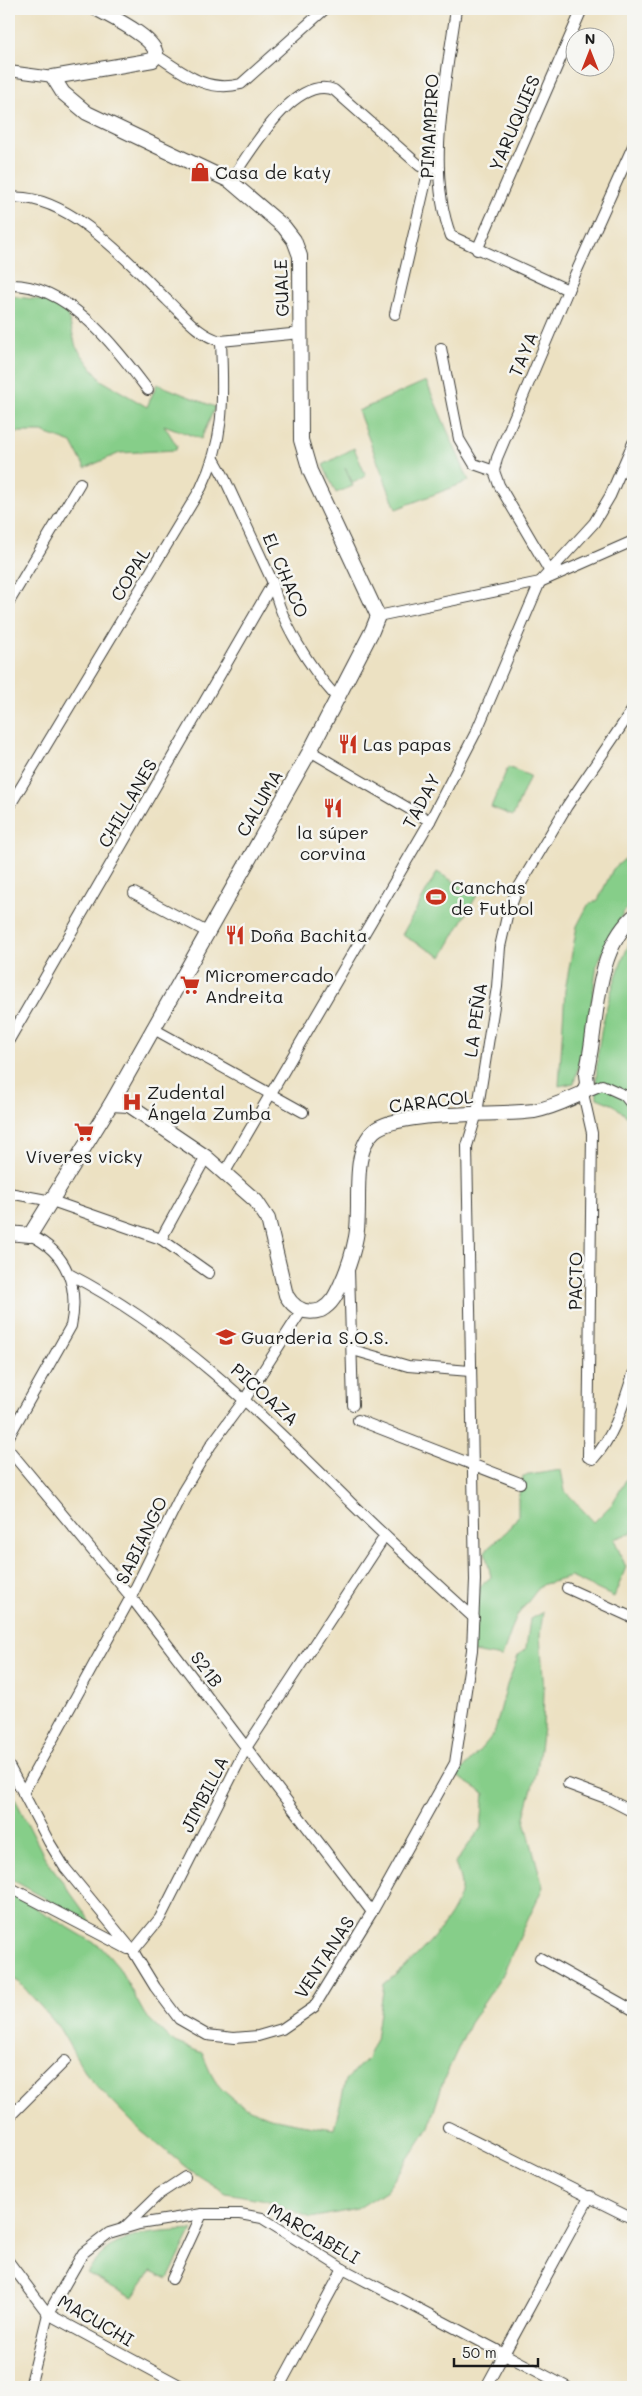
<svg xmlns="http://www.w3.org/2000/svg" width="642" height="2396" font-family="Mali,sans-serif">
<rect width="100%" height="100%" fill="#f6f6f2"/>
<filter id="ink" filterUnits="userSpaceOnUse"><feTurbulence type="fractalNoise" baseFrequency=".02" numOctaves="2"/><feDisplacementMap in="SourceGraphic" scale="10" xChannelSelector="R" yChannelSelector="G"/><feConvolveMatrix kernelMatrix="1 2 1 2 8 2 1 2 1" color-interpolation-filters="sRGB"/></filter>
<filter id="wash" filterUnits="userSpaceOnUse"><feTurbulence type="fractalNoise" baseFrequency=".0096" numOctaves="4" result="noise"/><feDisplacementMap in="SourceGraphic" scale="20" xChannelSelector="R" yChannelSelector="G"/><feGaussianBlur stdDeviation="1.12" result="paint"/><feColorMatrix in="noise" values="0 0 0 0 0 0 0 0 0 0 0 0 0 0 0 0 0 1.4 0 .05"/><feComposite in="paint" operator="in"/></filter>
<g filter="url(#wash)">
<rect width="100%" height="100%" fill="#ece1c2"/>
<g fill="#86ce89" stroke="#517552">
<polygon points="9,296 50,301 68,315 76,347 101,380 147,407 157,384 215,407 201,439 164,425 177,446 176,450 120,453 85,468 72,443 42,432 9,432"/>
<polygon points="426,381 469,481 396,509 358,411"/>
<polygon points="354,448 366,476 353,483 345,468 353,486 336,493 323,465"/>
<polygon points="508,767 530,776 513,816 491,807"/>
<polygon points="633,852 633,903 623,913 597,964 589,1022 574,1083 559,1086 565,990 577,926 588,905 598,900 613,869"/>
<polygon points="437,872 477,895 442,957 402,935"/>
<path d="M633,935V1122L614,1105L597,1098C593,1041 610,986 633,935Z"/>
<polygon points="633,1468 633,1532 614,1539 626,1567 614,1597 571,1577 541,1585 516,1617 502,1657 473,1652 471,1594 491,1577 485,1551 508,1530 518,1516 518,1499 523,1476 561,1470 565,1491 594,1522 612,1504"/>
<path d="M543,1612L540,1635L544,1691L543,1728L537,1770L524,1817L543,1887L502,1976L470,2023L444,2079L429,2127L387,2190L357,2209L311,2218L266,2200L226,2193L187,2168L141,2131L88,2077L58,2026L19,1982L9,1977V1892L101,1947L119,1968L145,2015L172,2041L202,2053C207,2064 212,2079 220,2087C249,2119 294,2123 334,2129L346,2080L367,2058L376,2039L384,1984C409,1965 456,1921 461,1889C462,1882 457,1870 455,1863L481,1828L484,1793L457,1776L494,1734L507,1685L518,1656L526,1648L530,1619Z"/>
<polygon points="9,1787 44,1856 85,1913 91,1924 9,1878"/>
<path d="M192,2230L168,2279L151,2271L132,2298L87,2273C111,2232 149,2233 192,2230Z"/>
</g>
</g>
<g filter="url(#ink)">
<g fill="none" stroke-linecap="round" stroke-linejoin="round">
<defs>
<g id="street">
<path d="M456,9C447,78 425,169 451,236L568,290"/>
<path d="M156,55C184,73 206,93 241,84L325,9"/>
<polyline points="9,71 53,77"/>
<path d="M230,181C250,153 294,74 334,90L420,166L439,169"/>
<path d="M9,198C66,191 130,263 167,300C184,316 198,335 221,341L301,333"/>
<polyline points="477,250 582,9"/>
<path d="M9,285C68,283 115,347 148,390"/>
<polyline points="395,314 429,168"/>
<polyline points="441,348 459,439 474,464 494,471"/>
<path d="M214,459L223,475L273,583C280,622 311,669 337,698"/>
<polyline points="550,572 499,485 494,471 497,458 568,290 633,146"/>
<polyline points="9,602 80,483"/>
<polyline points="378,616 540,582 633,541"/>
<polyline points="310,751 430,821"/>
<path d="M9,807L201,488C226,437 223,396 221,341"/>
<polyline points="134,893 207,932"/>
<polyline points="152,1028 303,1112"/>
<polyline points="9,1040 273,583"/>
<path d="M633,1106L624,1095L602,1085L583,1093L592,1133L588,1457L593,1459C615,1435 623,1405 633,1374"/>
<polyline points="225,1172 430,821 477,730 540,582 594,523 610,496 633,443"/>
<polyline points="9,1193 52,1201 161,1239 209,1273"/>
<polyline points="161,1239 206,1157"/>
<polyline points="349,1270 353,1405"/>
<path d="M69,1274C178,1330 264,1417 350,1502C391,1542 432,1580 474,1618"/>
<polyline points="353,1350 408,1366 470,1371"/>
<polyline points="358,1420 520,1483"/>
<path d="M9,1436L71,1326C79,1287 68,1253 30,1235"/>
<polyline points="9,1450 131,1597 372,1912"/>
<polyline points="567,1588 633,1618"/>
<polyline points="9,1766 49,1842 65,1868 133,1951 155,1987 179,2019 207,2035 234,2038 258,2036 282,2029 314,2007 372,1912 455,1763 472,1650 475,1580 467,1146 477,1113 497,987 500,947 507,916 517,890 567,806 633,709"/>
<polyline points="568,1784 606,1798 633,1812"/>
<polyline points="23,1793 131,1597 183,1491 211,1445 245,1399 302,1310"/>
<polyline points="9,1887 128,1949"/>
<polyline points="133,1951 160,1918 246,1748 385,1536"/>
<polyline points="540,1958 633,2010"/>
<polyline points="9,2117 65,2061"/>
<polyline points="448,2127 633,2219"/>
<polyline points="124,2228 159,2194 185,2177"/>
<polyline points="9,2262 48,2314 183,2387"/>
<polyline points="172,2279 202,2214"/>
<polyline points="30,2387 48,2314 83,2253 109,2233 139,2224 202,2214 240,2214 262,2218 343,2269 567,2387"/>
<polyline points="279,2387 343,2269"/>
<polyline points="486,2387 590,2196"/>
</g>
<g id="secondary">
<path d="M111,1104L129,1105L206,1157L256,1201L268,1219L286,1295C294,1309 306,1315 321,1310C332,1304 336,1295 341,1284C348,1269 353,1253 356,1237C362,1207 350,1152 374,1131C398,1110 499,1116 534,1111C552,1108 567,1100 583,1093L587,1084L586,1074C599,1023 592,956 633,917"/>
<path d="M9,1233L30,1235L111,1104L310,751L372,631L378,616L310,471L301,440L300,256L294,240L284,227L230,181L87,113L63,93L53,77L153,60L156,55C156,38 111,17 97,9"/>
</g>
</defs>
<use href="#street" stroke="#3b3a35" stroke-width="12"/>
<use href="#secondary" stroke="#3b3a35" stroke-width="16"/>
<use href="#street" stroke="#fff" stroke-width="10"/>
<use href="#secondary" stroke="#fff" stroke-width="14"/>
</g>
</g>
<defs>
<symbol id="shop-bare" viewBox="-9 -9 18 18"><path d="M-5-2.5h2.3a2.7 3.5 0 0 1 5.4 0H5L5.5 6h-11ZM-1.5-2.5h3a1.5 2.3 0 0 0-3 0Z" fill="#c8321e" stroke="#f6f6f2" stroke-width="2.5" paint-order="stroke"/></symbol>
<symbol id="restaurant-bare" viewBox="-9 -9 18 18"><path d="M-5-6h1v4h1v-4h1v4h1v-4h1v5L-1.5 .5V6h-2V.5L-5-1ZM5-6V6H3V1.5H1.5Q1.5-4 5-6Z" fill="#c8321e" stroke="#f6f6f2" stroke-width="2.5" paint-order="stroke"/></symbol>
<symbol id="stadium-bare" viewBox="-9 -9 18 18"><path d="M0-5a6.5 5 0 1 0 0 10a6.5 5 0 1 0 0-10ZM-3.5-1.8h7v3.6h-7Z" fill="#c8321e" stroke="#f6f6f2" stroke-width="2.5" paint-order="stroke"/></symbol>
<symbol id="supermarket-bare" viewBox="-9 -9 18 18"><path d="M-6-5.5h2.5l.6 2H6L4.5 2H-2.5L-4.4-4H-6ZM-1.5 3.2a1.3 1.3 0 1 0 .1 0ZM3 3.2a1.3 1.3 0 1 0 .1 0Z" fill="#c8321e" stroke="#f6f6f2" stroke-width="2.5" paint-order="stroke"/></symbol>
<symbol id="hospital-bare" viewBox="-9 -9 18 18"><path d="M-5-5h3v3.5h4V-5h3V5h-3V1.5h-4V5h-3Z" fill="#c8321e" stroke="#f6f6f2" stroke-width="2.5" paint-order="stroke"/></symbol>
<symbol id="school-bare" viewBox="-9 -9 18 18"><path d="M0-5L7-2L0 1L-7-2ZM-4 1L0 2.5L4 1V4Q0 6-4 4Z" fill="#c8321e" stroke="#f6f6f2" stroke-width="2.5" paint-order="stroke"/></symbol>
</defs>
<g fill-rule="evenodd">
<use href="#shop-bare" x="186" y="158" width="28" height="28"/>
<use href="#restaurant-bare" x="334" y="730" width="28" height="28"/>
<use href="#restaurant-bare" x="319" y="794" width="28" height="28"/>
<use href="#stadium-bare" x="422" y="883" width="28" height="28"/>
<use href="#restaurant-bare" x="221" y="921" width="28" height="28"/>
<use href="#supermarket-bare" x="176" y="971" width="28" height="28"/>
<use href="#hospital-bare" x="118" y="1088" width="28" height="28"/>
<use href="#supermarket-bare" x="70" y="1118" width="28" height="28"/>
<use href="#school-bare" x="212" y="1323" width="28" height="28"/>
</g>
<g text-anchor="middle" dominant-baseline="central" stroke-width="5" stroke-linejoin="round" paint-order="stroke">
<g font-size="18" fill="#1c1c1c" stroke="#f6f6f2">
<text transform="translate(514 123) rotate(-67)">YARUQUIES</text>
<text transform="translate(429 126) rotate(-87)">PIMAMPIRO</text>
<text transform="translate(281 288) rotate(-92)">GUALE</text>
<text transform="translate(523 354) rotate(-67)">TAYA</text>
<text transform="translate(130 574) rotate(-59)">COPAL</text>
<text transform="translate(286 575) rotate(67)">EL CHACO</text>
<text transform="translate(421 801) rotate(-62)">TADAY</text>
<text transform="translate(127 803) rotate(-60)">CHILLANES</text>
<text transform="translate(259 803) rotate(-60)">CALUMA</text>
<text transform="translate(475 1020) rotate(-82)">LA PEÑA</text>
<text transform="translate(431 1101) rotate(-7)">CARACOL</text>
<text transform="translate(575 1281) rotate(-89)">PACTO</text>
<text transform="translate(265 1394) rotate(42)">PICOAZA</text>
<text transform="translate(141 1540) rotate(-64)">SABIANGO</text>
<text transform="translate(207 1669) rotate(53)">S21B</text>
<text transform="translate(204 1794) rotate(-63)">JIMBILLA</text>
<text transform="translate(324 1957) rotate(-57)">VENTANAS</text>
<text transform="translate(314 2233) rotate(30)">MARCABELI</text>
<text transform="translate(96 2320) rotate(30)">MACUCHI</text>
</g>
<g font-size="18" fill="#1c1c1c" stroke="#f6f6f2" text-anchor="start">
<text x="215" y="172">Casa de katy</text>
<text x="363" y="744">Las papas</text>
<text x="333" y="832" text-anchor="middle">la súper<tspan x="333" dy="21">corvina</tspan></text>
<text x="451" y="887">Canchas<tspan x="451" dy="21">de Futbol</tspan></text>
<text x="250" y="935">Doña Bachita</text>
<text x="205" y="975">Micromercado<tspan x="205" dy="21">Andreita</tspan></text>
<text x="147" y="1092">Zudental<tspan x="147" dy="21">Ángela Zumba</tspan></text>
<text x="84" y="1156" text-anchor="middle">Víveres vicky</text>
<text x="241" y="1337">Guarderia S.O.S.</text>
</g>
</g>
<rect width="642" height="2396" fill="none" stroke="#f6f6f2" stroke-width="30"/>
<g transform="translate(590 52)"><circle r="24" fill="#f6f6f2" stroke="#9f9f9c"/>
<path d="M0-4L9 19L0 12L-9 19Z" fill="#c8321e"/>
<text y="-8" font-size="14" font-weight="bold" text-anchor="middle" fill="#1c1c1c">N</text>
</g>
<path d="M454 2358v8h84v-8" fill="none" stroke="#1c1c1c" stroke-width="2.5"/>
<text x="462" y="2358" font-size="15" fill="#1c1c1c" stroke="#f6f6f2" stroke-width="4" paint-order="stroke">50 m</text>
</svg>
